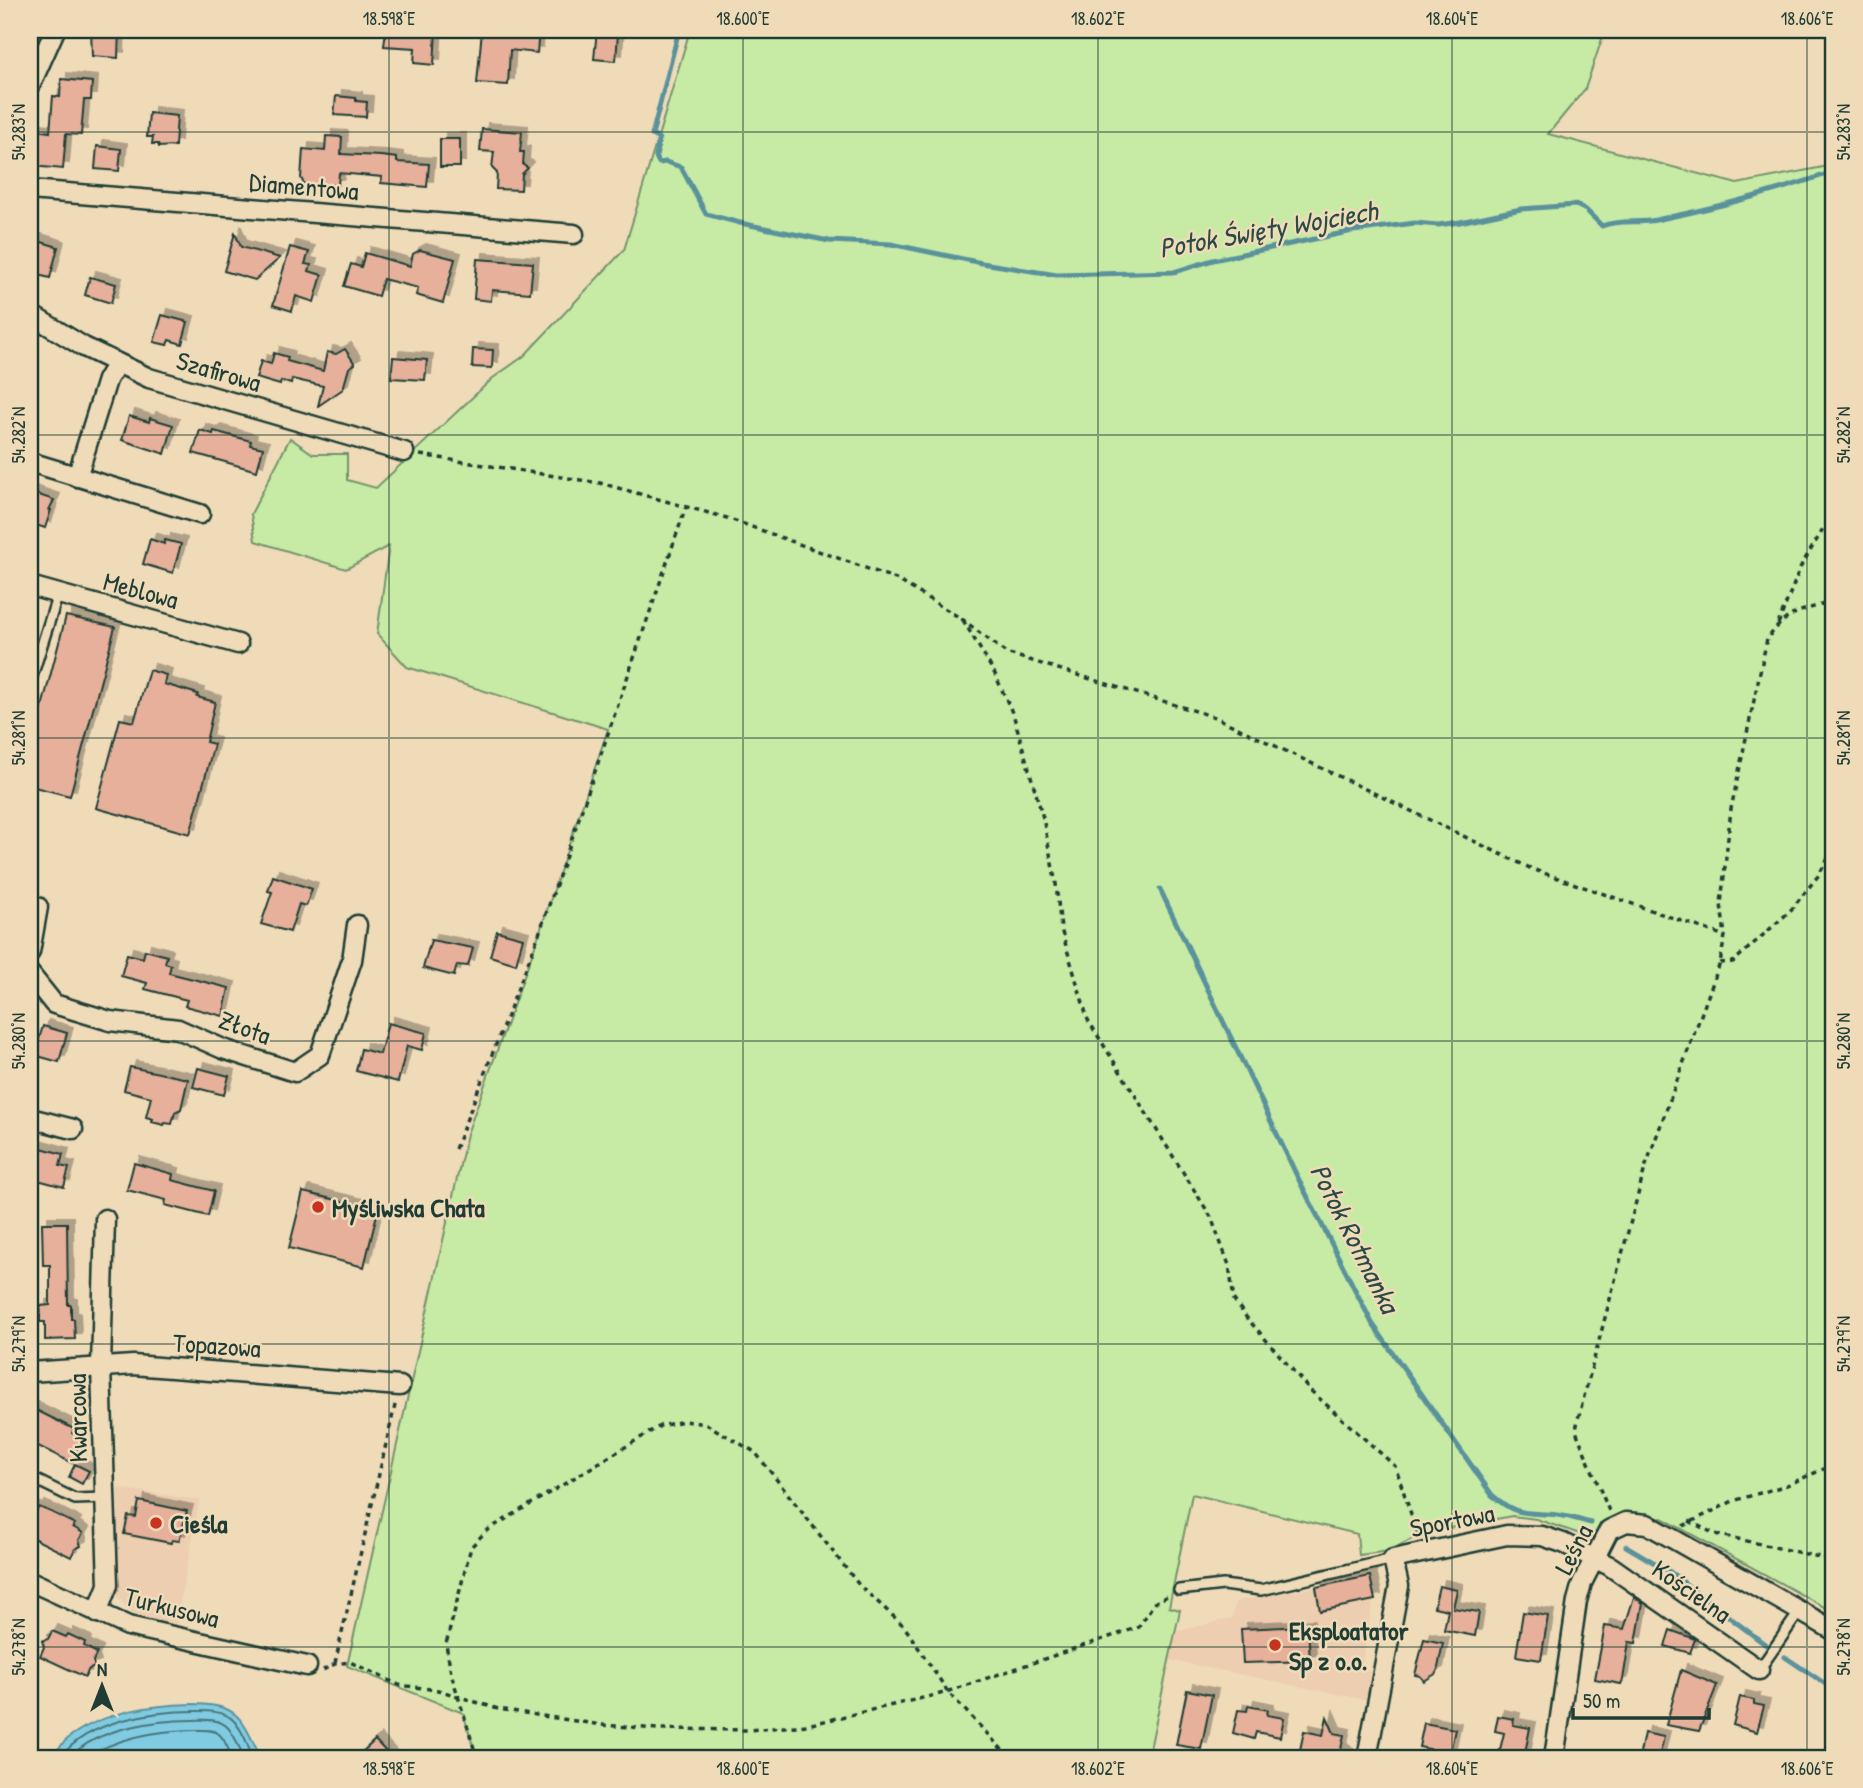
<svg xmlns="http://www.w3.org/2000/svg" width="1863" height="1788" font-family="'Patrick Hand',sans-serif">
<defs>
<filter id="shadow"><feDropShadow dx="6" dy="-6" stdDeviation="0" flood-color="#0004"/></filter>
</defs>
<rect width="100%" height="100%" fill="#f0dbb9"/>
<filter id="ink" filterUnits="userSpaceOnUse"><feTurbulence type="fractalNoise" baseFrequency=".0143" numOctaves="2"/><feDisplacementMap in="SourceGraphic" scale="14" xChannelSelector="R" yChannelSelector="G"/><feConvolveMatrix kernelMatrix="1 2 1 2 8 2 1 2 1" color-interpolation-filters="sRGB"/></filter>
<g filter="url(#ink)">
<g fill="#edceb0">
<polygon points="118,1488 200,1500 176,1624 134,1616 117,1596"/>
<polygon points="1316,1587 1321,1611 1373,1602 1362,1663 1370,1673 1366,1700 1169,1660 1175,1632 1232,1618 1236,1601"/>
</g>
<polygon fill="#c7eba4" stroke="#73946c" stroke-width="2" points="690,30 1605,30 1585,89 1548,134 1737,184 1823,167 1833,160 1833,1612 1662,1518 1583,1535 1536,1519 1512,1516 1423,1533 1389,1551 1359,1555 1357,1534 1192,1494 1169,1607 1180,1610 1148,1758 477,1758 463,1713 347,1666 467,1134 538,937 608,729 407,667 377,634 389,546 346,569 255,541 251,514 290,438 313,454 347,454 347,480 376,488 493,378 524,356 624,250"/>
<path fill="#81cbe2" stroke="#5a929c" stroke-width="2" d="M192,1704C236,1705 240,1714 258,1752V1758H49C57,1751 63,1742 72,1735C107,1711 151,1705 192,1704Z"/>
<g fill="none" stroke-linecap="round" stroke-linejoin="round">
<g stroke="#46767a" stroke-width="2">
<path d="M60,1758C88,1720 152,1711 197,1711C209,1711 224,1711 233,1720C241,1728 250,1747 251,1758"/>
<path d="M70,1758C95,1728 156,1720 193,1720C203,1720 216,1718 225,1725C233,1731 240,1748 243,1758"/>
<path d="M85,1758C119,1737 158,1730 197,1730C204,1730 213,1729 219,1734C225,1739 229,1751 232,1758"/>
</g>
<g stroke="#5a929c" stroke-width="5">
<path d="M679,30L652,135L659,139L656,157L659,163L666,162L681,167L706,214L740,223L829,241L891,244L982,263L1057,275L1174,272L1213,260L1353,231L1415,223L1438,225L1460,222L1521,209L1576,205L1586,210L1602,226C1620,219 1638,224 1656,220C1715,208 1775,192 1833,172"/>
<path d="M1160,889L1297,1176L1372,1323L1492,1495C1517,1517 1526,1512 1557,1515C1568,1516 1580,1520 1591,1523"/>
<polyline points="1626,1546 1670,1572 1766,1645"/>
<polyline points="1785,1657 1833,1689"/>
</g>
</g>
<g fill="#e6b09b" stroke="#1f3d34" stroke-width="2" filter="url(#shadow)">
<polygon points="91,30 119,30 118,58 92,56"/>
<polygon points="386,30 436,30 434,65 414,63 415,48 384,46"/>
<polygon points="482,30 539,30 537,53 510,50 508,85 477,83"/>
<polygon points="597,30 610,30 610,32 618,33 616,61 594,59"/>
<polygon points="61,79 92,82 91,100 84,100 81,135 66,134 63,169 32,166 35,130 50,132 53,96 60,97"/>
<polygon points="336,96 356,98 356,101 367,102 366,117 334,115"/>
<polygon points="149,113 177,116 175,146 159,147 158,144 152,144 153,137 147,137"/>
<polygon points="482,129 522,132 520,152 524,152 523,165 528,168 522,174 521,190 496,189 497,173 492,168 494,152 480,151"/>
<polygon points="326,136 342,137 341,154 381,156 397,158 397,162 429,164 427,187 381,183 382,177 339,173 338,185 327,185 327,188 305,186 301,178 303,149 325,151"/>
<rect x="440" y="139" width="20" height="28"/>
<polygon points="97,146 121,149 119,171 95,169"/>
<polygon points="235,233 241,247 280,258 255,280 224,271"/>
<polygon points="32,239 58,247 50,278 30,273 30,247"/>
<polygon points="290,247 309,252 305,264 311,265 309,271 322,275 314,302 296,296 292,311 273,305"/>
<polygon points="420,250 455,259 443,303 416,295 418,288 383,279 378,296 344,286 351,264 361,267 365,253 410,266 413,254"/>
<polygon points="477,259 533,263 530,293 492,290 491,301 474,299"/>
<polygon points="90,277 116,284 111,303 85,295"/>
<polygon points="162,315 188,322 182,344 169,340 167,345 154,342"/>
<polygon points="345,349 355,364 349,368 343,389 318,406 323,386 292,379 291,384 281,381 280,385 256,378 261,361 271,364 274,353 288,357 287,361 323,371 327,352 336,354"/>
<polygon points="473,349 493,350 492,368 472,367"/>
<polygon points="393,357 427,360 425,380 391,378"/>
<polygon points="129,416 149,422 150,418 173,425 165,454 122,440"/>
<polygon points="200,430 213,434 214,431 251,441 250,445 263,448 257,471 193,453"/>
<polygon points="30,492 54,500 49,510 51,510 45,528 30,523"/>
<polygon points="150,539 164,544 165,540 181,544 173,573 143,564"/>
<polygon points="66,616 115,627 70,796 30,786 30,728 36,730"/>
<polygon points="149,670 166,675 164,684 198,694 197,697 215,702 206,742 214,744 190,834 96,808 120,719 134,722"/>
<polygon points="273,876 312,889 306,906 299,904 290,932 261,924 272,892 268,891"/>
<polygon points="497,931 523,938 516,964 490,956"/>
<polygon points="431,940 473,948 468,966 457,965 454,976 423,968"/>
<polygon points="145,950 167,956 165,963 171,965 169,973 229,988 223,1016 185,1006 187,1000 145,989 147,983 121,976 127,954 143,958"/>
<polygon points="388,1023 426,1033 422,1050 407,1046 398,1082 356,1071 361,1049 380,1054"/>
<polygon points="43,1026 67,1033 59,1062 34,1055"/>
<polygon points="130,1067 188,1079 181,1109 175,1112 172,1124 165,1123 164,1125 152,1122 153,1119 146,1117 151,1097 124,1090"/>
<polygon points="198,1068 229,1076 224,1095 193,1087"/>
<polygon points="30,1145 63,1154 60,1166 69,1168 64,1187 30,1178"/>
<polygon points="134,1163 173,1174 172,1180 214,1191 208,1216 165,1205 166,1200 127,1190"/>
<polygon points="303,1192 378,1210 364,1267 289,1248"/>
<polygon points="42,1223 67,1223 68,1305 71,1305 71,1319 74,1319 75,1339 45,1340 45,1322 40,1322 40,1306 50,1305 50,1265 43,1265"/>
<polygon points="30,1407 74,1429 72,1433 82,1438 72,1463 30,1442"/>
<polygon points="75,1464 89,1471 82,1484 69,1477"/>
<polygon points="139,1501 187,1511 179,1541 172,1540 171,1543 124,1534 128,1516 136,1517"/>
<polygon points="30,1507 37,1510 39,1507 51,1512 75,1524 73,1527 83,1533 79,1540 81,1546 75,1549 71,1557 35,1539 30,1539"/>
<polygon points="1370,1576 1375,1600 1320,1611 1316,1587"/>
<polygon points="1439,1586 1457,1590 1453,1608 1479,1612 1475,1636 1444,1630 1448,1610 1434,1607"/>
<polygon points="1634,1597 1643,1603 1636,1643 1629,1642 1623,1680 1621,1684 1595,1679 1605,1626 1624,1629"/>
<polygon points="1523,1612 1548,1616 1541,1660 1516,1656"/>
<polygon points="1308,1626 1310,1661 1243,1663 1241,1629"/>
<polygon points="1670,1630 1695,1639 1690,1653 1665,1646"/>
<polygon points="52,1631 66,1637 68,1634 85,1642 84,1646 97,1653 93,1661 95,1667 89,1669 85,1677 40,1656 44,1647 42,1641 48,1639"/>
<polygon points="1424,1639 1443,1643 1437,1673 1424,1681 1420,1676 1415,1675"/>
<polygon points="1681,1670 1717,1685 1699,1731 1666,1725"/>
<polygon points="1187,1690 1212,1695 1201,1749 1176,1745"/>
<polygon points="1740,1697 1754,1700 1754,1704 1764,1706 1757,1732 1733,1725"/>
<polygon points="1248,1706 1268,1710 1267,1715 1284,1718 1280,1737 1256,1732 1254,1739 1233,1733 1238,1710 1247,1711"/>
<polygon points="1498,1716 1514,1719 1513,1725 1530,1728 1524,1758 1498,1758 1504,1733 1495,1731"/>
<polygon points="1327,1717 1334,1733 1344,1735 1341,1749 1352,1758 1321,1758 1310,1756 1310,1753 1300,1750 1304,1731 1323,1735"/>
<polygon points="1424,1723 1455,1729 1450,1753 1419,1747"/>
<polygon points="1644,1733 1664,1737 1659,1758 1639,1758"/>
<polygon points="375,1740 392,1758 356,1758"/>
</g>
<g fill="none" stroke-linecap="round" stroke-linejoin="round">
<defs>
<g id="service">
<polyline points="30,683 58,594"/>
<polyline points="30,1477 75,1499 105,1498"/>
<polyline points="1179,1590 1223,1585 1261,1590 1393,1559"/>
<polyline points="1759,1670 1800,1611"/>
</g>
<g id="minor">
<polyline points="30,86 55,30"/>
<polyline points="30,190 574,234"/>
<polyline points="30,314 84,347 149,378 404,452"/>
<polyline points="30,462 200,514"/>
<polyline points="77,477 107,380 117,363"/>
<polyline points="30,586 238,644"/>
<polyline points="30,905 38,907 30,952"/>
<polyline points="30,974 54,1004 110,1021 178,1029 223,1049 295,1072 320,1055 352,960 357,925"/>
<polyline points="30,1118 73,1129"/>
<polyline points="30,1372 133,1365 400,1386"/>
<polyline points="30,1581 128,1626 307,1666"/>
<polyline points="97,1613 108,1585 101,1367 105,1219"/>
<polyline points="1367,1758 1399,1586 1393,1559 1507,1535 1542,1536 1563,1543 1610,1566 1759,1670"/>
<polyline points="1554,1758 1577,1601 1582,1583 1609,1530 1626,1522 1647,1524 1833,1630"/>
</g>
</defs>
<use href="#service" stroke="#1f3d34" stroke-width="14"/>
<use href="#minor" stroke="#1f3d34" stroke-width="23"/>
<g stroke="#1f3d34" stroke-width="3.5" stroke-dasharray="5 5" stroke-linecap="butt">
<polyline points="420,455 600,483 727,518 896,579 962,619 1006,653 1215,717 1532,869 1725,936"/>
<polyline points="963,620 995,674 1014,717 1043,818 1056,884 1061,929 1088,1020 1211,1217 1229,1265 1234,1300 1246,1317 1311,1391 1395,1466 1418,1535"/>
<polyline points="1778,624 1801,566 1833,513"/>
<polyline points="1720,963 1733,962 1790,911 1818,876 1833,850"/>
<polyline points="455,1149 538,937 686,507"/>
<path d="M1609,1511L1576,1431L1578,1419L1645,1168L1720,963L1725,936L1721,904L1731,809L1767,639C1791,608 1799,613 1833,601"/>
<polyline points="1689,1521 1715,1534 1833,1560"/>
<polyline points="1683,1526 1733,1501 1787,1485 1833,1465"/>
<polyline points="335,1663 396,1401"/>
<polyline points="323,1670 335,1664 350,1662 399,1685 438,1690 498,1709 601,1725 658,1729 749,1730 807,1725 940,1694 1139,1627 1154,1603 1169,1595"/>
<polyline points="477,1758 451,1673 446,1644 471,1547 486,1531 660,1426 684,1421 706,1424 755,1452 859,1585 904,1626 948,1692 1010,1758"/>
</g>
<use href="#service" stroke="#f0dbb9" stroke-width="9"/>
<use href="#minor" stroke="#f0dbb9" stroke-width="18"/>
</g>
</g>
<path fill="none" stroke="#1f3d34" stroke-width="2" stroke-opacity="0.45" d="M34,30V1758M389,30V1758M743,30V1758M1098,30V1758M1452,30V1758M1807,30V1758M30,132H1833M30,435H1833M30,738H1833M30,1041H1833M30,1344H1833M30,1647H1833"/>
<g fill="#c8321e" stroke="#f0dbb9" stroke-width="2.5">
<circle cx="318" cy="1207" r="7"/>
<circle cx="156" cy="1523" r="7"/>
<circle cx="1275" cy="1645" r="7"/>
</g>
<g text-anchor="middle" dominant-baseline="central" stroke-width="5" stroke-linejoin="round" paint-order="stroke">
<g font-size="26" fill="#1f3d34" stroke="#f0dbb9">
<text transform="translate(304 186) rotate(5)">Diamentowa</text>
<text transform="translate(219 371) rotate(16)">Szafirowa</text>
<text transform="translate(141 590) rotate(15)">Meblowa</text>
<text transform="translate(245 1027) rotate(20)">Złota</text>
<text transform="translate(217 1345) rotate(4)">Topazowa</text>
<text transform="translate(77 1418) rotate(-91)">Kwarcowa</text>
<text transform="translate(1452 1520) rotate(-11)">Sportowa</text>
<text transform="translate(1573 1549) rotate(-63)">Leśna</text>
<text transform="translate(1692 1591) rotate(35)">Kościelna</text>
<text transform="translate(172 1607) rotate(14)">Turkusowa</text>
</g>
<g font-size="26" font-weight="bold" fill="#1f3d34" stroke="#f0dbb9" text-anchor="start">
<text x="332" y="1207">Myśliwska Chata</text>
<text x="170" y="1523">Cieśla</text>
<text x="1289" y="1630">Eksploatator<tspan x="1289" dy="30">Sp z o.o.</tspan></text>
</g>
<g font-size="28" font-style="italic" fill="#294b45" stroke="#f0dbb9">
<text transform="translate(1268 229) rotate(-10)">Potok Święty Wojciech</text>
<text transform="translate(1355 1238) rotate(63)">Potok Rotmanka</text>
</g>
</g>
<rect width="1863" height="1788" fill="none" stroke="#f0dbb9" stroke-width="77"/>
<g transform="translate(102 1686)" stroke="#f0dbb9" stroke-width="5" paint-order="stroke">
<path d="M0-5L12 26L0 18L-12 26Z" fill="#1f3d34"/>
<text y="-10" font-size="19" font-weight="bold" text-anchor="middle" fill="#1f3d34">N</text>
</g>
<path d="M1573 1708v10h136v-10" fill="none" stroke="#1f3d34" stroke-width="3.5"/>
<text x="1583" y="1708" font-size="21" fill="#1f3d34" stroke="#f0dbb9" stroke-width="5" paint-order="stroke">50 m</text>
<rect x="38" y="38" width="1787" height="1712" fill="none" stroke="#1f3d34" stroke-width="2.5"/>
<g font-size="18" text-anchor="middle" fill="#1f3d34">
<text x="389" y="25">18.598°E</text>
<text x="743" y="25">18.600°E</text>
<text x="1098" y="25">18.602°E</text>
<text x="1452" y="25">18.604°E</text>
<text x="1807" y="25">18.606°E</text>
<text transform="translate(19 132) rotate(-90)" y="6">54.283°N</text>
<text transform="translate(1844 132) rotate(-90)" y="6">54.283°N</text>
<text transform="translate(19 435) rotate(-90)" y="6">54.282°N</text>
<text transform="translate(1844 435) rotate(-90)" y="6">54.282°N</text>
<text transform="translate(19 738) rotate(-90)" y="6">54.281°N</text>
<text transform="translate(1844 738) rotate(-90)" y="6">54.281°N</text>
<text transform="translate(19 1041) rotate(-90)" y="6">54.280°N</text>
<text transform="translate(1844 1041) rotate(-90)" y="6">54.280°N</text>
<text transform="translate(19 1344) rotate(-90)" y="6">54.279°N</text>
<text transform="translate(1844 1344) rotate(-90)" y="6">54.279°N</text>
<text transform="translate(19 1647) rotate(-90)" y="6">54.278°N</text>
<text transform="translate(1844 1647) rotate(-90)" y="6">54.278°N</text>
<text x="389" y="1775">18.598°E</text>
<text x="743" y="1775">18.600°E</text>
<text x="1098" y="1775">18.602°E</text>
<text x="1452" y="1775">18.604°E</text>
<text x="1807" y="1775">18.606°E</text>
</g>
</svg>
